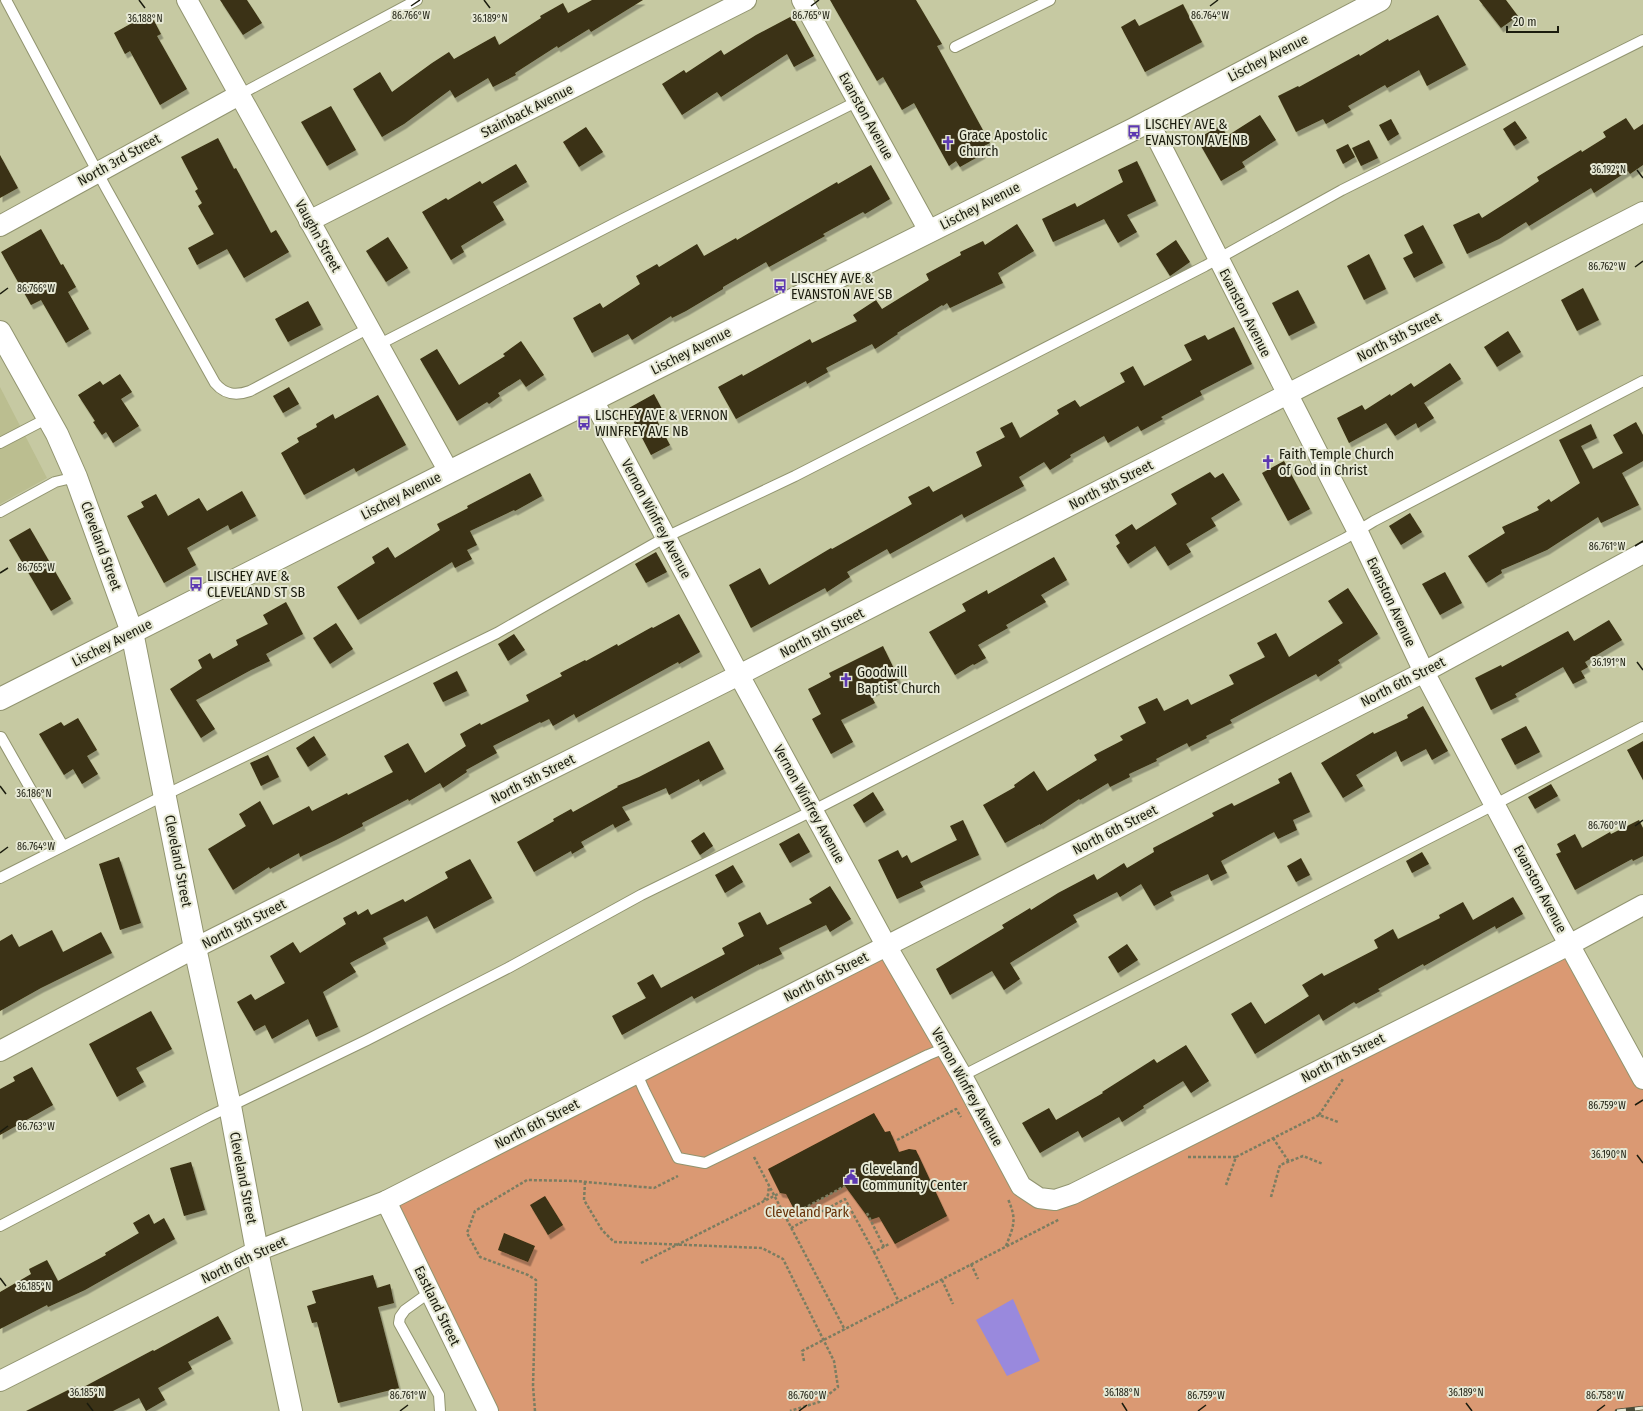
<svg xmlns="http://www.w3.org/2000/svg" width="1643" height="1411" font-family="'Fira Sans Condensed',sans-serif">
<defs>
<filter id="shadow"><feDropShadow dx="2.5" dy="4.5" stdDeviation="0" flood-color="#0004"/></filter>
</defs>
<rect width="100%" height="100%" fill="#c6c9a2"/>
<polygon fill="#bbbe90" points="0,387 47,478 0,504"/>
<polygon fill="#da9973" points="1569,945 1643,1075 1643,1408 1617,1411 488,1411 386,1201 887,947 1021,1186 1049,1194"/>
<polygon fill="#9989dd" points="1013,1299 1040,1361 1007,1376 976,1320"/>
<g fill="#3a3112" filter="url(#shadow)">
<polygon points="220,0 247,0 262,23 243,35"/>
<polygon points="592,0 643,0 591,32 589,29 558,48 557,46 515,73 516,75 493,87 488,78 455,98 450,90 404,124 382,137 353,89 380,72 392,92 432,63 449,52 454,59 495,36 499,45 541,18 540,16 563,3 568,13"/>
<polygon points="830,0 916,0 942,44 937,46 990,143 980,148 983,154 960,167 956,161 949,166 914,103 902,110 883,77 877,81"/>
<polygon points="1479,0 1506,0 1518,16 1501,28"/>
<polygon points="1183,4 1202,42 1145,72 1121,27 1135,19 1139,26"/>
<polygon points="150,13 161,34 157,36 187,89 160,105 130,51 125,54 114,33"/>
<polygon points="1438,15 1466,65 1427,86 1419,70 1387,88 1385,85 1348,106 1351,110 1326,124 1323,119 1296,132 1278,96 1298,86 1299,87 1359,54 1360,56 1388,39 1389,41"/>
<polygon points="792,16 814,56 794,67 787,54 721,97 717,92 682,115 662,84 684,70 686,73 721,50 724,55 756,35"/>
<polygon points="331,106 356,150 327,166 301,122"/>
<polygon points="1260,115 1276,140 1242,162 1245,167 1221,181 1197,139 1221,125 1227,136"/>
<polygon points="1626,118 1634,130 1643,124 1643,165 1630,174 1628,171 1594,193 1591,188 1529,226 1526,222 1499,239 1467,254 1453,225 1479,213 1482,218 1512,199 1539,181 1537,177 1581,150 1582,152 1606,137 1603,132"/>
<polygon points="1391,119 1399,134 1388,141 1379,125"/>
<polygon points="1515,121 1527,138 1514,146 1503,129"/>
<polygon points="586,127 603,152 579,167 563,142"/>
<polygon points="218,138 234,169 236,168 271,233 276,230 289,252 244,278 227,249 197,265 188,248 214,234 198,206 202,203 195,191 198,189 181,157"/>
<polygon points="1369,140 1378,158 1361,166 1352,148"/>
<polygon points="1348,144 1355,157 1343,164 1336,150"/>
<polygon points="0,155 18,188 0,198"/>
<polygon points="1137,161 1156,201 1127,215 1137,232 1118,243 1104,219 1053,242 1042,219 1075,203 1077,207 1123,182 1118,170"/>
<polygon points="516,164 527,182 493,202 504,220 461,246 464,252 451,260 422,212 446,198 448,200 480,181 482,184"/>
<polygon points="871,165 890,199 865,214 863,212 823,234 825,236 769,267 766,262 723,287 723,289 686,311 672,318 671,316 632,340 628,334 592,353 573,318 600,303 603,308 640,284 636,276 657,264 659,267 697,244 704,256 736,238 737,240 837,182 838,184"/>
<polygon points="1017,224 1034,251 998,273 1003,283 950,308 947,303 943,306 942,305 897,333 898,334 875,349 872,344 826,368 828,372 807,384 806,381 736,419 718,387 742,374 743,376 810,339 812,343 857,321 853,315 876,300 882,309 929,280 926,274 961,255 960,252 983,241 985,245"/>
<polygon points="1423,225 1443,263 1414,278 1403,258 1413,253 1404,235"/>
<polygon points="41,229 61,265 63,264 76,287 68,292 89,329 66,343 41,300 31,305 1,252"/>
<polygon points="388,237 408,268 386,282 366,251"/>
<polygon points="1176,240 1190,262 1170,276 1156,254"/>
<polygon points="1369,254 1386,289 1364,300 1347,266"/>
<polygon points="1583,288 1599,320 1577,331 1561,300"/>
<polygon points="1298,290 1315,323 1289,336 1272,303"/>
<polygon points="308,301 321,325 288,342 275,319"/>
<polygon points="1234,327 1252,364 1200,391 1202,395 1161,417 1163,419 1141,431 1138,426 1108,443 1104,436 1070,455 1071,457 1050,470 1044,462 1019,477 1024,486 964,518 962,514 890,554 887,549 847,572 850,577 827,592 825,588 751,628 729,585 760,568 769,585 831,548 832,549 912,504 908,497 929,486 933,492 982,466 976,452 1005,437 1000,428 1012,422 1020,438 1059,414 1057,410 1075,400 1080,407 1125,382 1120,373 1133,366 1144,386 1192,360 1184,345 1205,335 1208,340"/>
<polygon points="1508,331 1521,352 1497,367 1484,347"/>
<polygon points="521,341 544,375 526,387 520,379 498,393 500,396 489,404 487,402 457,421 420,359 437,349 459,385 505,356 503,354"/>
<polygon points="1450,363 1461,379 1424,403 1434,418 1418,428 1416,423 1395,436 1386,423 1349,443 1337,418 1362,405 1365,410 1390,394 1391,396 1411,383 1414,387"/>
<polygon points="120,374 132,392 121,399 139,426 113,443 106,432 102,435 93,422 95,421 78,395 100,381 103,385"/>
<polygon points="289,387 299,404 283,413 273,396"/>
<polygon points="654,394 663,411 654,415 670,445 651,455 627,409"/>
<polygon points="378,395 406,445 356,472 354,468 304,495 281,453 299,442 297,438 317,427 316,424 333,414 335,419"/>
<polygon points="1636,422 1643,435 1643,461 1622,473 1639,505 1601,523 1598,517 1547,550 1501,570 1502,573 1486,583 1468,556 1505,533 1502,527 1539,510 1537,507 1549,499 1551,502 1580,483 1559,440 1591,424 1597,438 1581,446 1593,469 1623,453 1613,435"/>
<polygon points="1284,461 1310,509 1288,521 1262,473"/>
<polygon points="1210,472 1215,478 1223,473 1240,500 1211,518 1216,526 1186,544 1191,552 1168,566 1155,546 1128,564 1116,546 1120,543 1115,535 1132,524 1136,530 1177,504 1171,494"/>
<polygon points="530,473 542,496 515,511 514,510 470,531 477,545 467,550 472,559 455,568 452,562 358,620 337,587 375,563 372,557 388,547 395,558 440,530 437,524 468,508 467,506"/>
<polygon points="242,491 256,516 230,530 228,525 187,548 196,565 164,583 127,516 144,507 141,502 156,494 168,516 199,498 207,511"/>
<polygon points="1410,513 1422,532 1401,545 1389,526"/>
<polygon points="30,528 71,599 51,611 9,540"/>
<polygon points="656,552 667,572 646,583 635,564"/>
<polygon points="1054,557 1067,580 1041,595 1046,602 1006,625 1008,628 978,645 986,658 974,665 973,664 955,675 929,632 966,611 962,604 987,590 988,594"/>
<polygon points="1445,572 1462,603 1440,615 1422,584"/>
<polygon points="1348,588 1378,634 1338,660 1340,663 1318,677 1316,674 1230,720 1232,723 1206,736 1207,738 1189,747 1187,743 1156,759 1157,761 1129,774 1130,777 1110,787 1108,783 1080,800 1079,799 1040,825 1040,824 1005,843 983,805 1015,787 1014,785 1034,771 1047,791 1097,760 1094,755 1123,740 1120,736 1146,723 1138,707 1157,698 1164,711 1188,699 1191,705 1234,684 1229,675 1265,657 1257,643 1276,633 1289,657 1343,623 1328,601"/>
<polygon points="286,602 303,634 266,654 270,661 251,670 196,700 215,729 201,738 170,689 202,668 198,660 210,653 213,659 238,645 236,640 268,624 263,615"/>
<polygon points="679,614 700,652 679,664 678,662 576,718 574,714 553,726 549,719 541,723 540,722 493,746 497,753 466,770 467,772 443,788 440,783 409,801 408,799 362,823 363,826 336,840 300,857 299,853 270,869 269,867 233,890 208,849 246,826 239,814 260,801 273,825 309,806 312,811 347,793 348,795 393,772 384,756 408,743 425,773 466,746 460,734 480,723 481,725 529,701 526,695 562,676 560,673 585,660 586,661 617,644 618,646 652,627 653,628"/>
<polygon points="1609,620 1622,640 1585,662 1588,667 1581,671 1585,678 1573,684 1563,667 1515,694 1517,697 1491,710 1475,678 1501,665 1502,667 1568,631 1574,641"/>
<polygon points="336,623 353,649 330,664 313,638"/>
<polygon points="514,634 525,650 508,661 498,644"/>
<polygon points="883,646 899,679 870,694 875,703 841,720 853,742 831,754 812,719 821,714 808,689 831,677 829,673"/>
<polygon points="457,671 467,691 443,702 433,683"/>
<polygon points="1423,706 1448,751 1432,760 1426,749 1401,762 1396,751 1356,775 1363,786 1343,798 1321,763 1373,732 1374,734 1408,718 1407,715"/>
<polygon points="78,718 97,750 87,756 98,774 82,784 73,769 64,775 39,734 61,722 64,726"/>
<polygon points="1526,726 1540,752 1515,765 1501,739"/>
<polygon points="314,736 326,755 308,767 296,748"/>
<polygon points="709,741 724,769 700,782 699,779 669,795 666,788 622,807 630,820 615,828 613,824 581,842 584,847 572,854 571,851 534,872 517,842 554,821 553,819 571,809 573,812 618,787 617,786 639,777"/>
<polygon points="1643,741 1643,780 1627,750"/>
<polygon points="268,755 279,777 261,786 250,763"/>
<polygon points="1291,772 1310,812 1293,820 1297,830 1278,839 1274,832 1221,861 1227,873 1211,881 1208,874 1170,892 1172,896 1154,906 1141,884 1120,897 1117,892 1073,915 1077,922 1010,963 1020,979 1004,990 992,971 950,995 936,969 1004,928 1002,925 1030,908 1031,910 1058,893 1094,874 1097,880 1124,863 1127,868 1154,852 1153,848 1214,816 1212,813 1232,803 1234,806 1280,783 1278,779"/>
<polygon points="1551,784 1558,796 1535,809 1528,797"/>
<polygon points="873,792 884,810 864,823 853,805"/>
<polygon points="963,820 979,855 920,882 923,887 897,899 878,860 898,850 902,858 907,855 911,863 957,840 950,826"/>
<polygon points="1639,820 1643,828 1643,856 1633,861 1632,859 1575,890 1556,854 1561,852 1557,844 1575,834 1582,848 1610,832 1611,834"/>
<polygon points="704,832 713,846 700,855 691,841"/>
<polygon points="799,833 810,852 790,863 779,844"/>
<polygon points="1422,852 1429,864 1412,873 1406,861"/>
<polygon points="119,857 141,923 120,930 99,864"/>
<polygon points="1301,858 1310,875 1296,882 1287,866"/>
<polygon points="470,859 492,898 434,929 427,916 383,938 386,944 350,963 356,972 323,992 338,1027 316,1037 308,1019 272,1039 265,1025 254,1031 237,1002 251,994 255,1000 285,983 270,956 293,942 300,953 346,924 343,918 356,911 358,915 368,909 371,915 403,899 405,902 448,878 445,872"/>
<polygon points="733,865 743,882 725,893 715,875"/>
<polygon points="830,886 851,919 830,932 826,925 779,948 782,954 759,965 759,964 694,999 692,996 622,1035 612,1016 646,998 637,983 653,974 661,988 725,954 722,948 744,936 738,923 760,912 767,925 812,903 809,899"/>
<polygon points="1513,897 1523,914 1496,929 1495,926 1424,966 1423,964 1378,989 1380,991 1356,1004 1354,1002 1323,1021 1319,1014 1255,1054 1231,1014 1251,1002 1265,1024 1309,996 1302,985 1322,973 1324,976 1378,948 1374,940 1393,929 1398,939 1440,918 1439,915 1463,902 1473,920"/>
<polygon points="52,930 63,952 101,932 112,953 41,988 0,1011 0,941 12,934 19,947"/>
<polygon points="1127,944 1138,960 1118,973 1108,957"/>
<polygon points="151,1011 172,1049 136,1068 144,1082 117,1097 89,1044"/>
<polygon points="1186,1045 1209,1081 1191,1093 1183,1081 1143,1106 1144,1108 1122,1122 1119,1117 1082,1138 1078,1131 1040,1153 1022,1123 1049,1108 1056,1120 1103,1093 1102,1092 1154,1059 1157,1063"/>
<polygon points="32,1067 53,1105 0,1135 0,1089 15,1081 13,1077"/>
<polygon points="874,1113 885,1132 890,1131 899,1152 909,1149 916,1150 947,1216 895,1244 879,1217 870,1220 845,1186 796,1213 786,1194 780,1193 768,1169"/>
<polygon points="191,1162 205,1210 184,1216 170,1168"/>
<polygon points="545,1196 563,1225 548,1235 530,1205"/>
<polygon points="149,1214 154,1224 164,1218 175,1239 85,1290 48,1307 47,1305 0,1329 0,1292 31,1274 29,1269 47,1260 58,1281 106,1255 105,1253 139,1233 133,1223"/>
<polygon points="504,1233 535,1246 528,1262 498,1250"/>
<polygon points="373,1275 377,1288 390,1284 394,1303 378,1307 399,1388 338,1403 317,1322 312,1323 307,1306 316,1303 312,1291"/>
<polygon points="218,1316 231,1339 188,1362 192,1369 158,1388 165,1400 146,1411 139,1398 113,1411 26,1411 76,1386 78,1390 153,1350 154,1351"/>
</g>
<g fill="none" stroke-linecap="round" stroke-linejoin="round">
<defs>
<g id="service">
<path d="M6,0L106,188L215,383C225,395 236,396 250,391L369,328"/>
<polyline points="955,47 1050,0"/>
<polyline points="239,95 417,0"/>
<polyline points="378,345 623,219 858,101"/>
<polyline points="0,443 48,418"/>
<polyline points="0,512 55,482 76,477"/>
<polyline points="1,737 63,846"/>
<polyline points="0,878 165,795 497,633 666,537 795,476 1205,266 1342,190 1643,40"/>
<polyline points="637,1074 644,1090 678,1158 705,1163 928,1055 945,1048"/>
<polyline points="962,1076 1486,809 1643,727"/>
<polyline points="0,1226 208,1117 367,1040 508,968 641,895 812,811 1346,538 1374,521 1643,381"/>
<polyline points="430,1292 405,1310 400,1317 399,1323 439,1395 440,1411"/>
</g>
<g id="minor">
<polyline points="187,0 449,472"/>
<polyline points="802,0 929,231"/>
<polyline points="1149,120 1152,128 1357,530 1424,672 1559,926 1643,1079"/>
<polyline points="309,221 746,0"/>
<polyline points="0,226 239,95"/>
<polyline points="593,400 739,675 887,947 962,1076 1021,1186 1039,1198 1055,1200 1073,1194 1569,945 1643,905"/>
<polyline points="0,1051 195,948 739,675 1643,212"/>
<polyline points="386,1201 488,1411"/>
<polyline points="0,1381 257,1251 386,1201 1424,672 1643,553"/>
</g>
<polyline id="tertiary" points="0,699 449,472 1134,129 1380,0"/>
<polyline id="secondary" points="0,332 57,434 76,477 132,632 195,948 230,1106 257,1251 291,1411"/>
</defs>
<use href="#service" stroke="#91946f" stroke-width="12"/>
<use href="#minor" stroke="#91946f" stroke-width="22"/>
<use href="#tertiary" stroke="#91946f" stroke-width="24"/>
<use href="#secondary" stroke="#91946f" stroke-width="24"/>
<g stroke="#7b7d61" stroke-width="2.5" stroke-dasharray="3 2" stroke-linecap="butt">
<polyline points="1319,1115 1343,1079"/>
<polyline points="1273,1138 1289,1162"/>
<polyline points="897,1140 956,1109 961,1117"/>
<polyline points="754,1157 845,1330"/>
<polyline points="1188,1157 1236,1157 1226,1185"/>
<polyline points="1236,1157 1319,1115 1338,1122"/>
<polyline points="585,1182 584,1200 602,1230 614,1242 762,1248 783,1259 834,1361 838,1387 819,1402 790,1411"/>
<polyline points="1271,1197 1280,1165 1303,1156 1323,1164"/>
<polyline points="764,1200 768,1195 769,1186"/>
<polyline points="867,1213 884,1247"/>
<polyline points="786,1218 845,1186"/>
<polyline points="791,1228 845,1199 874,1252 889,1244"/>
<path d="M1006,1246C1014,1225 1017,1220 1008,1199"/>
<polyline points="874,1252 899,1302"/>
<polyline points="641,1263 780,1193"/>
<polyline points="971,1264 978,1279"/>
<polyline points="942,1280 953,1304"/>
<polyline points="804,1361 802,1351 1060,1219"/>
<polyline points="535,1411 533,1386 536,1280 528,1275 480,1257 467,1233 475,1211 527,1180 575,1181 654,1188 678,1176"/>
</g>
<use href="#service" stroke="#fff" stroke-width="10"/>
<use href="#minor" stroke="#fff" stroke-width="20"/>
<use href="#tertiary" stroke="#fff" stroke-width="22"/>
<use href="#secondary" stroke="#fff" stroke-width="22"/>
<defs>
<polyline id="rail" points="1617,1411 1643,1408"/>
</defs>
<use href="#rail" stroke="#484935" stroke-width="4.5"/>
<use href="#rail" stroke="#e6e8d4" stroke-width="3" stroke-dasharray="9" stroke-linecap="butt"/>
</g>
<path fill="none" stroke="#1b1c0e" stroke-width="1.5" d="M139,0L145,8M484,0L490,8M411,6L420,0M811,6L819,0M1210,6L1218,0M1637,170L1643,178M1635,267L1643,261M0,294L8,288M1635,546L1643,541M0,573L8,568M1637,662L1643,670M0,786L6,794M1635,826L1643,820M0,853L8,847M1635,1105L1643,1100M0,1132L8,1126M1637,1155L1643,1163M0,1278L6,1286M87,1403L93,1411M1122,1403L1127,1411M1466,1403L1472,1411M400,1411L408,1405M799,1411L807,1405M1198,1411L1206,1405M1597,1411L1605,1405"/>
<defs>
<symbol id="bus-bare" viewBox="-9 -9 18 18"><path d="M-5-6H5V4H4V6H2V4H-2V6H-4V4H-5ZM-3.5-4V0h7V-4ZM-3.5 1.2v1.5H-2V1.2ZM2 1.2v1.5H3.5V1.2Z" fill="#5d39b1" stroke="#e6e8d4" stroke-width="2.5" paint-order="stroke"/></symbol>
<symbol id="church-bare" viewBox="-9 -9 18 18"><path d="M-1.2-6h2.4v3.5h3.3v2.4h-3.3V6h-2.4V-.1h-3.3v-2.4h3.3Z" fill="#5d39b1" stroke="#e6e8d4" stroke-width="2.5" paint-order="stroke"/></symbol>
<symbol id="civic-bare" viewBox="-9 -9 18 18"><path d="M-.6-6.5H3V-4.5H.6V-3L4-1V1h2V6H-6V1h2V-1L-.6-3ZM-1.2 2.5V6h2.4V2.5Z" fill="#5d39b1" stroke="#e6e8d4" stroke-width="2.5" paint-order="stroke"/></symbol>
</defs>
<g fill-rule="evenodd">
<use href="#bus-bare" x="1124" y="122" width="20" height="20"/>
<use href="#church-bare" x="938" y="133" width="20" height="20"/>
<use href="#bus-bare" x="770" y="276" width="20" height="20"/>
<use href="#bus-bare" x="574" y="413" width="20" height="20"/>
<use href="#church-bare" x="1258" y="452" width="20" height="20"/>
<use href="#bus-bare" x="186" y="574" width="20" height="20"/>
<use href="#church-bare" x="836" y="670" width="20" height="20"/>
<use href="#civic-bare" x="841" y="1167" width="20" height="20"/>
</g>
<g text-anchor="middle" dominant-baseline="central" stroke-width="4" stroke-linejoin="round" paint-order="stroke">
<g font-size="14" fill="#1b1c0e" stroke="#e6e8d4">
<text transform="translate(1268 58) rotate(-27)">Lischey Avenue</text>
<text transform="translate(527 111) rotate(-27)">Stainback Avenue</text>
<text transform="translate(866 116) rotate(61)">Evanston Avenue</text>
<text transform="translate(119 160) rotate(-29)">North 3rd Street</text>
<text transform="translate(980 206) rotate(-27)">Lischey Avenue</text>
<text transform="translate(318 236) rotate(61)">Vaughn Street</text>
<text transform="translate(1245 313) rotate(63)">Evanston Avenue</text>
<text transform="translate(1399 337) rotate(-27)">North 5th Street</text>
<text transform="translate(691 351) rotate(-27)">Lischey Avenue</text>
<text transform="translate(1111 485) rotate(-27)">North 5th Street</text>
<text transform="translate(401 496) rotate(-27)">Lischey Avenue</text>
<text transform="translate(656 519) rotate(62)">Vernon Winfrey Avenue</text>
<text transform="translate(101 546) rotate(70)">Cleveland Street</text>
<text transform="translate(1391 602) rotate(65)">Evanston Avenue</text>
<text transform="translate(822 633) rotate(-27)">North 5th Street</text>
<text transform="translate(112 643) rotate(-27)">Lischey Avenue</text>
<text transform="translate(1403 682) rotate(-27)">North 6th Street</text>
<text transform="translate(533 779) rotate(-27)">North 5th Street</text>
<text transform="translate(809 804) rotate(61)">Vernon Winfrey Avenue</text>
<text transform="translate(1115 830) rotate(-27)">North 6th Street</text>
<text transform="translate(178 861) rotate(79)">Cleveland Street</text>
<text transform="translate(1540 889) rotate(62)">Evanston Avenue</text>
<text transform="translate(244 924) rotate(-27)">North 5th Street</text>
<text transform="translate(826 977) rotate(-27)">North 6th Street</text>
<text transform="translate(1343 1058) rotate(-27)">North 7th Street</text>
<text transform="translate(967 1087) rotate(61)">Vernon Winfrey Avenue</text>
<text transform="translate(537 1124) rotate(-27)">North 6th Street</text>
<text transform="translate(243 1178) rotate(79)">Cleveland Street</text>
<text transform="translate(244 1260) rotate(-25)">North 6th Street</text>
<text transform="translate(437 1306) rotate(64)">Eastland Street</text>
</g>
<g font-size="14" fill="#1b1c0e" stroke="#e6e8d4" text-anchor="start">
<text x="1145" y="124">LISCHEY AVE &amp;<tspan x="1145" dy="16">EVANSTON AVE NB</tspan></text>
<text x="959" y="135">Grace Apostolic<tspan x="959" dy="16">Church</tspan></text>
<text x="791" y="278">LISCHEY AVE &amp;<tspan x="791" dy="16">EVANSTON AVE SB</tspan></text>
<text x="595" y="415">LISCHEY AVE &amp; VERNON<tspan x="595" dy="16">WINFREY AVE NB</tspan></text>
<text x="1279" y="454">Faith Temple Church<tspan x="1279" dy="16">of God in Christ</tspan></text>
<text x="207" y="576">LISCHEY AVE &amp;<tspan x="207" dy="16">CLEVELAND ST SB</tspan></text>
<text x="857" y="672">Goodwill<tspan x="857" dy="16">Baptist Church</tspan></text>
<text x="862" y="1169">Cleveland<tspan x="862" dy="16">Community Center</tspan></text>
</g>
<g font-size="14" fill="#663108" stroke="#e6e8d4">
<text x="807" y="1212">Cleveland Park</text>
</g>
</g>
<g font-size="10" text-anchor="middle" fill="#1b1c0e" stroke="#e6e8d4" stroke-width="4" stroke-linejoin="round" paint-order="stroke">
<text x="1210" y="19">86.764°W</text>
<text x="411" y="19">86.766°W</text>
<text x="811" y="19">86.765°W</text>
<text x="145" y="22">36.188°N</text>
<text x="490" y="22">36.189°N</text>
<text x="1609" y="173">36.192°N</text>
<text x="1607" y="270">86.762°W</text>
<text x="36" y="292">86.766°W</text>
<text x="1607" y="550">86.761°W</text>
<text x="36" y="571">86.765°W</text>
<text x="1609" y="666">36.191°N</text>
<text x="34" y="797">36.186°N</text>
<text x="1607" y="829">86.760°W</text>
<text x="36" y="850">86.764°W</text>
<text x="1607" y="1109">86.759°W</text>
<text x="36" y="1130">86.763°W</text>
<text x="1609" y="1158">36.190°N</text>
<text x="34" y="1290">36.185°N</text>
<text x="87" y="1396">36.185°N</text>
<text x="1122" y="1396">36.188°N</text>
<text x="1466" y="1396">36.189°N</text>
<text x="408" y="1399">86.761°W</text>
<text x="807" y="1399">86.760°W</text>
<text x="1206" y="1399">86.759°W</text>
<text x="1605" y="1399">86.758°W</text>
</g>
<path d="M1507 26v6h51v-6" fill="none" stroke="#1b1c0e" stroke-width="2"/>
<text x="1513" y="26" font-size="12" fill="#1b1c0e" stroke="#e6e8d4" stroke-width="3" paint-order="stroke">20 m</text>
</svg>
